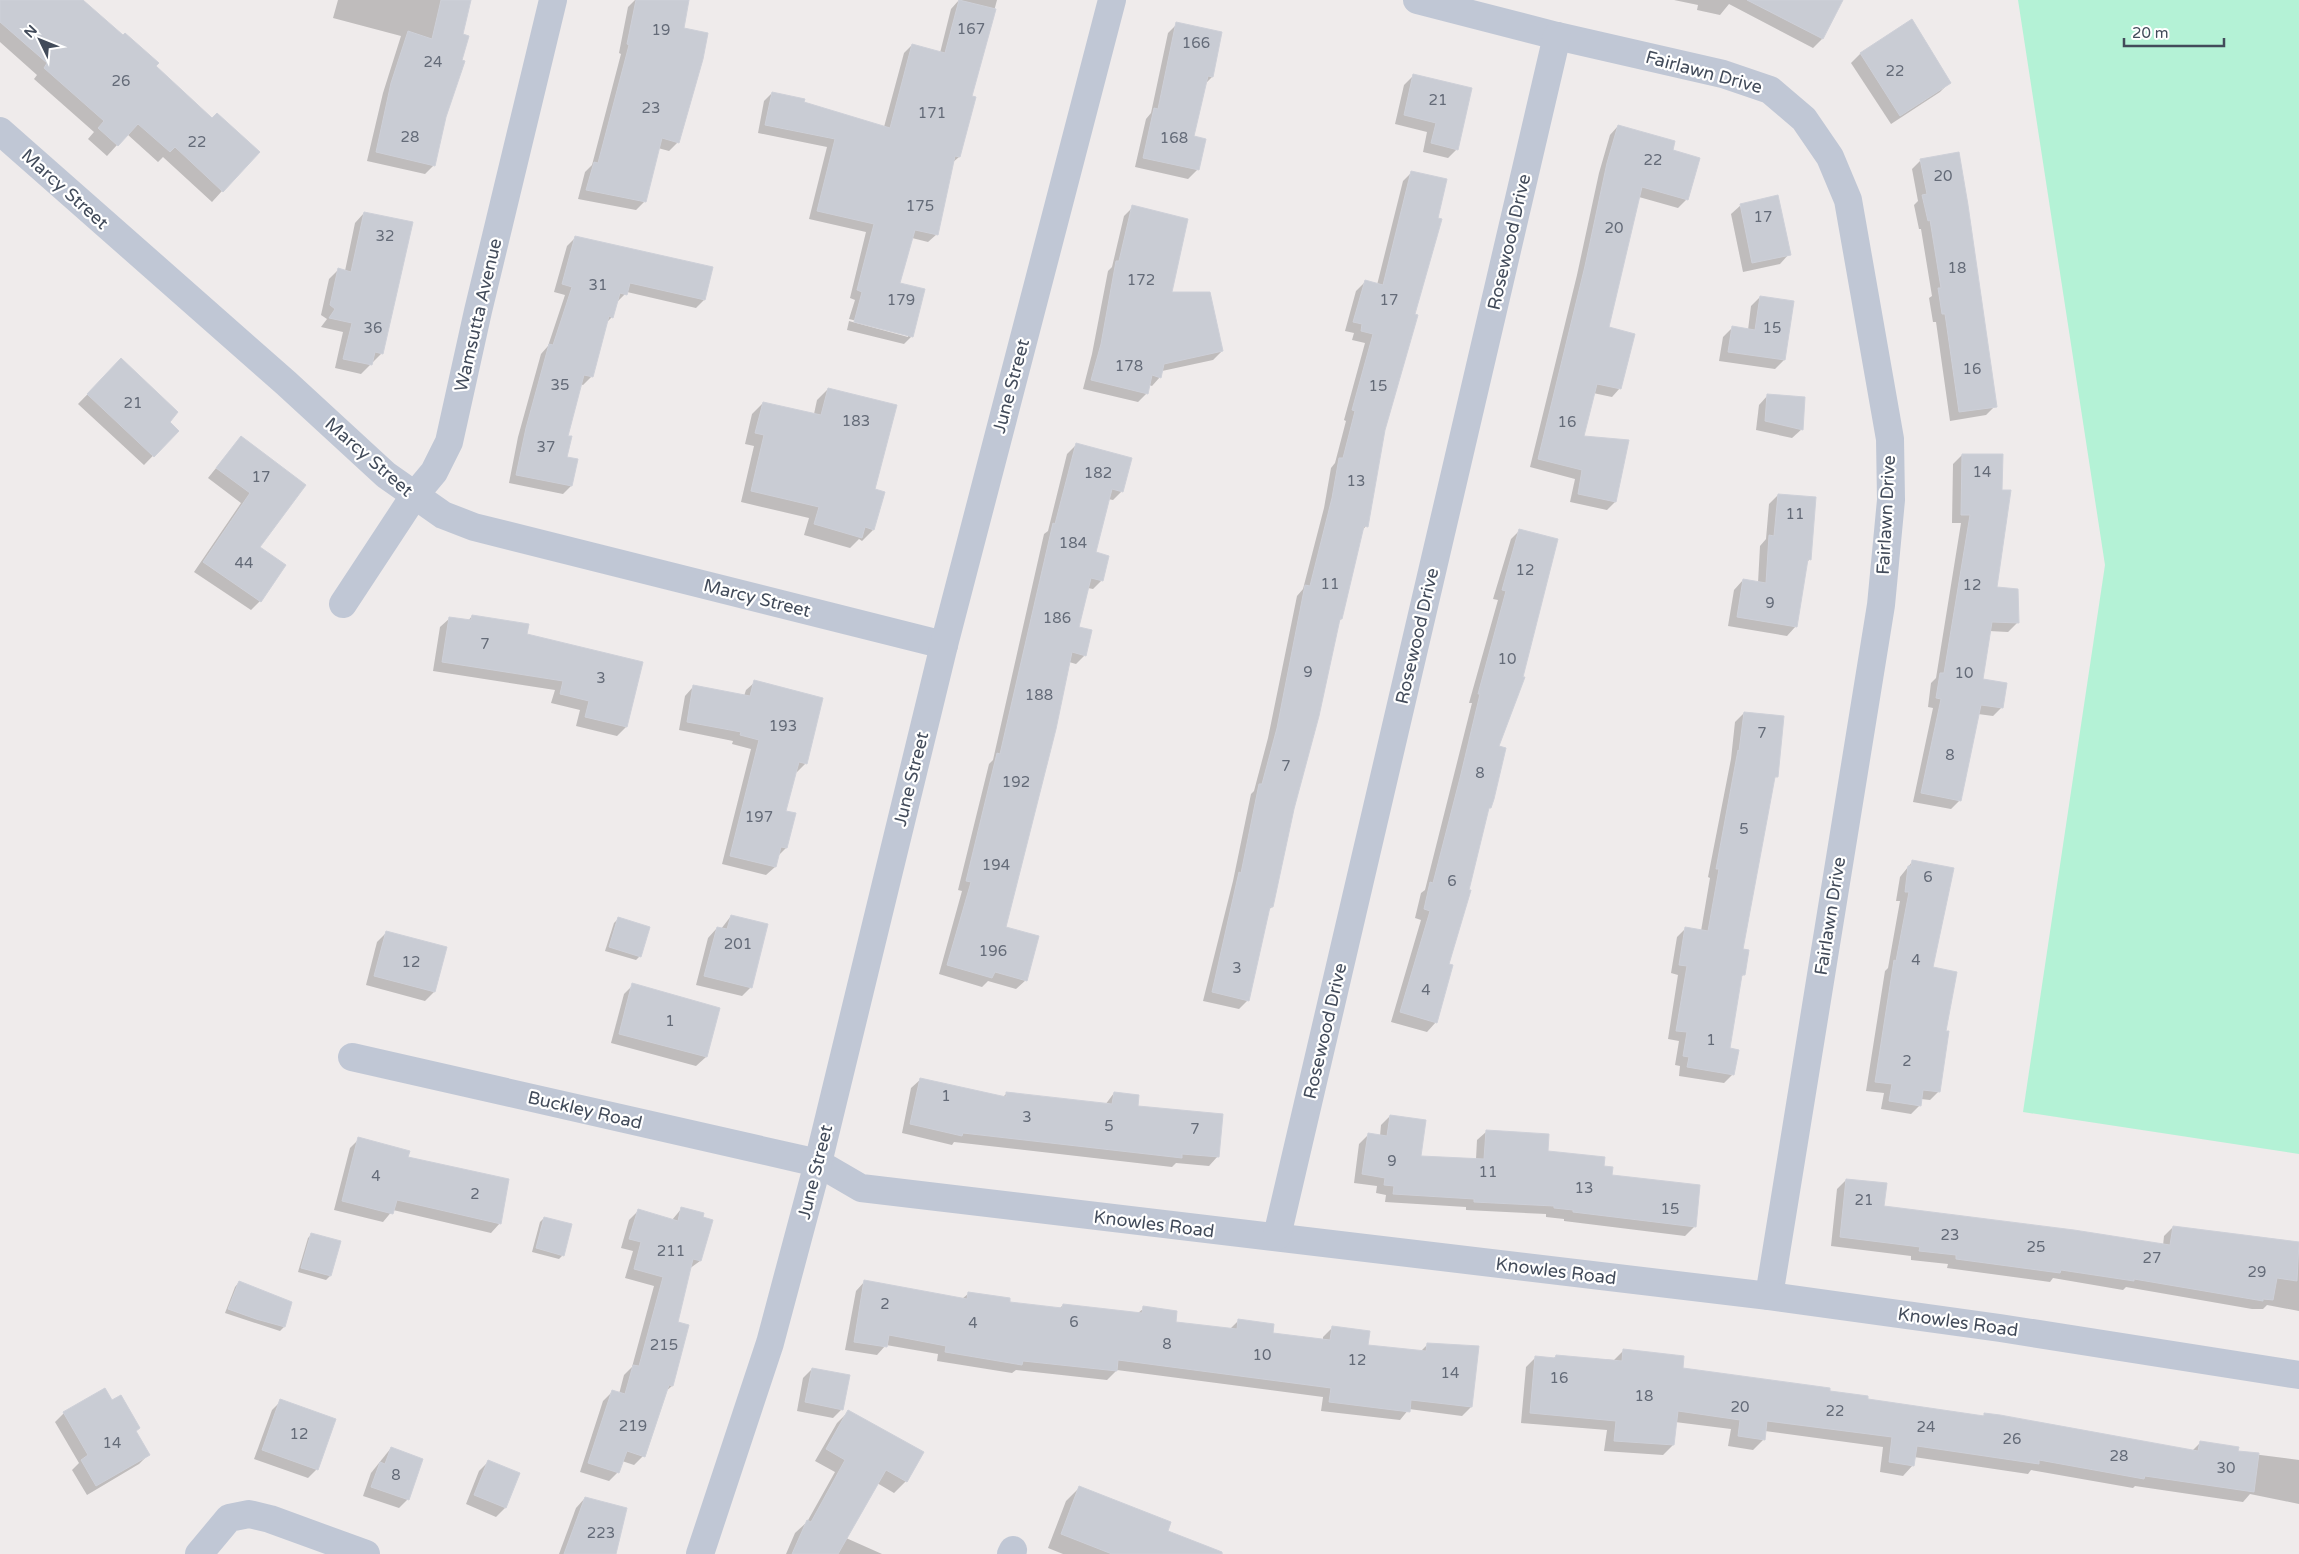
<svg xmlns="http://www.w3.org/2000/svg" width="2299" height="1554" font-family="'Varela Round',sans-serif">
<rect width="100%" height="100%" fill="#efebeb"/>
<polygon fill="#b4f2d6" points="2018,0 2299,0 2299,1154 2023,1112 2105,565"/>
<g fill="#0003">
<polygon points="0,0 82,0 154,66 222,191 212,202 163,157 158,162 127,134 107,156 88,139 94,132 34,79 37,75 0,42"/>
<polygon points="338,0 470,0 461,35 461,61 445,116 434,165 425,174 367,161 383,93 401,36 333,18"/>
<polygon points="635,0 688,0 682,29 678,142 669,151 658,148 645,201 636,210 578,199 585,172 592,165 621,54 619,53 628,7"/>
<polygon points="959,0 997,0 971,97 974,98 959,157 952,163 937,234 928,242 912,238 899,284 912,336 904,344 847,330 849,321 908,337 908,334 849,319 855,300 850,298 866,232 809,219 827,147 758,133 764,101 772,93 884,127 904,53 912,45 940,53 951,9"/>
<polygon points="1674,0 1834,0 1840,3 1822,39 1813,48 1729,4 1720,15 1697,10 1698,5"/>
<polygon points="1912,21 1949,83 1940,92 1891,124 1851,63 1860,54"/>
<polygon points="1177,24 1212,77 1205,84 1193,137 1198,169 1188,179 1135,167 1146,119 1151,113 1168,33"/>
<polygon points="1413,76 1457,149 1448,158 1423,152 1427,132 1395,124 1404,85"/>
<polygon points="1618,126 1672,151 1686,200 1678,208 1639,197 1607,328 1620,388 1612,397 1593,393 1582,437 1615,502 1607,510 1570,502 1575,479 1530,467 1577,275 1599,173 1610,135"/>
<polygon points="1921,160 1995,406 1986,415 1950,421 1936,322 1933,322 1929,298 1932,296 1921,229 1919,229 1914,205 1918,201 1912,169"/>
<polygon points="1412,172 1384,430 1366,526 1361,532 1341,619 1338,622 1293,808 1272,907 1268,910 1248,1000 1239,1009 1203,1001 1233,881 1251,794 1254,791 1268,738 1297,596 1303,589 1324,508 1331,468 1335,463 1346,421 1344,420 1365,343 1352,340 1354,333 1345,331 1356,291 1365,282 1377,285 1403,181"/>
<polygon points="1741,205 1789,254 1780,264 1743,272 1731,214"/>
<polygon points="1133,207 1171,294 1222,351 1213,360 1162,371 1160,377 1152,386 1149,385 1147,393 1138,402 1083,389 1092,354 1108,271 1112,267 1124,216"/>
<polygon points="364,213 412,223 382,353 361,374 335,368 343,332 321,327 327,319 321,315 329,279 338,270 345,271 355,223"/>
<polygon points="575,238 704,300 696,308 627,292 616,303 612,317 606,323 592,376 583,385 580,384 567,437 566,458 571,486 563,494 509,483 518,437 541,354 548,346 565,295 554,292 567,246"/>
<polygon points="1760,297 1784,360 1775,369 1719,361 1723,337 1732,328 1748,330 1751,306"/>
<polygon points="121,360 168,422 177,431 144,465 78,404"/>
<polygon points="828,389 874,490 873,530 862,541 859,539 850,548 804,535 809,518 741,502 754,446 745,444 752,414 763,403 814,414 817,400"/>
<polygon points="1768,395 1802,429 1792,438 1756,430 1759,405"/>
<polygon points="241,437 305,485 258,547 260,601 251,610 194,572 241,503 208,478"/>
<polygon points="1076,445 1122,491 1113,500 1108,499 1095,553 1102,580 1093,589 1088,588 1078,628 1085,655 1076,664 1069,662 1004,928 1026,980 1016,989 988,981 982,987 939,974 962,891 958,890 989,764 993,760 1044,534 1048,531 1067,454"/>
<polygon points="1962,455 1995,589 2017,623 2008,632 1989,631 1981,680 2002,707 1993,716 1978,714 1960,800 1951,809 1913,802 1933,708 1928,707 1931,683 1936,678 1961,523 1952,523 1953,464"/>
<polygon points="1778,495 1810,559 1806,563 1796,626 1787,636 1728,626 1734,590 1743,580 1758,583 1760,546 1766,539 1769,504"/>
<polygon points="1520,530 1490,807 1487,810 1448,965 1436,1022 1427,1032 1391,1022 1421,920 1415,918 1421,893 1425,890 1472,703 1469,703 1498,600 1493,599 1511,539"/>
<polygon points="472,616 526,635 626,727 617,736 576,726 580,710 551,703 555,690 433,671 440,627 450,618 468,621"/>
<polygon points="755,682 806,763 797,772 795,771 784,812 786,848 778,856 775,867 766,875 722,864 751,749 732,744 733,741 679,730 685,696 693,687 744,696 746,690"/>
<polygon points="1744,713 1776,776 1773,780 1741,950 1743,975 1740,978 1728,1049 1733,1074 1724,1083 1679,1076 1680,1066 1675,1065 1679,1041 1668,1039 1678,975 1671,973 1677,937 1686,928 1701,931 1710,878 1708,877 1731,759 1735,722"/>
<polygon points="1912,862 1944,1032 1939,1091 1930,1100 1921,1099 1920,1105 1911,1114 1881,1109 1884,1093 1866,1091 1885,971 1888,968 1900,901 1896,901 1900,877"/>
<polygon points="731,916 751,987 742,996 696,985 708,938 717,928 721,929"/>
<polygon points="618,919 640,956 636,960 605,951 614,923"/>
<polygon points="387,932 446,948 434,992 425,1001 366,985 377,942"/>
<polygon points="633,985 706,1057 696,1066 611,1043 624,994"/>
<polygon points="921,1079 1003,1097 1007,1093 1105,1105 1114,1093 1218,1156 1209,1166 1176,1163 1172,1167 954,1142 952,1145 902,1133 911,1088"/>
<polygon points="1390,1116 1420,1157 1476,1159 1477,1140 1486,1132 1546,1152 1603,1167 1611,1176 1699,1186 1694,1227 1685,1236 1564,1221 1564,1219 1546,1217 1546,1214 1466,1210 1466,1207 1385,1202 1386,1195 1376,1193 1377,1186 1354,1183 1359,1144 1368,1135 1380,1136 1381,1125"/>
<polygon points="359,1139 406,1158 500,1223 491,1233 393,1210 383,1222 334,1210 350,1148"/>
<polygon points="1846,1180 1883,1207 2163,1246 2164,1236 2173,1227 2299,1243 2299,1311 2267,1305 2263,1309 2252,1309 2126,1287 2123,1290 2053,1278 2050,1282 1947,1268 1948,1264 1911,1260 1911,1256 1831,1246 1837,1189"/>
<polygon points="682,1208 711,1221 700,1261 689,1269 676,1323 688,1326 672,1386 665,1392 643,1456 634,1465 622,1461 618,1472 609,1481 580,1472 603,1401 612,1392 619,1394 624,1375 632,1367 654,1286 625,1278 633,1251 621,1248 629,1220 638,1211 672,1220"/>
<polygon points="544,1218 563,1255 559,1259 532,1252 540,1222"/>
<polygon points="312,1234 330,1276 326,1280 298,1272 308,1238"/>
<polygon points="865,1281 962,1299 969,1293 1008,1303 1059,1309 1063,1305 1138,1313 1144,1308 1174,1323 1229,1330 1239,1320 1271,1334 1323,1340 1323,1337 1332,1328 1367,1346 1420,1352 1428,1344 1471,1407 1462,1416 1409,1409 1400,1420 1321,1411 1323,1397 1117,1370 1107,1380 1016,1370 1012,1373 937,1361 938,1354 886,1345 877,1355 845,1350 856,1291"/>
<polygon points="239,1282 284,1327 280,1331 225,1313 235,1287"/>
<polygon points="1624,1350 1681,1369 1828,1392 1866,1400 1982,1417 1985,1414 2192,1451 2200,1443 2237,1452 2299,1460 2299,1504 2250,1494 2243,1502 2135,1486 2133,1488 2031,1470 2028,1474 1914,1457 1913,1465 1903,1476 1880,1472 1883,1447 1765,1431 1763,1440 1753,1450 1728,1446 1731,1429 1675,1422 1673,1445 1663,1455 1604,1451 1607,1430 1521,1423 1526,1367 1536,1357 1553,1359 1556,1356 1614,1360"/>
<polygon points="812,1369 842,1409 833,1418 797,1411 803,1378"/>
<polygon points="281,1401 317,1469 308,1478 254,1459 272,1410"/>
<polygon points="849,1411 906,1481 894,1493 877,1483 846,1538 882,1554 786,1554 795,1533 807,1522 835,1472 815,1461 837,1423"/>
<polygon points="64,1413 135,1432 148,1455 139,1464 87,1495 72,1470 79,1463 55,1422"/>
<polygon points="391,1448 408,1499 399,1508 363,1496 371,1473"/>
<polygon points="488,1462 518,1474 505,1508 496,1517 466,1504 479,1471"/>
<polygon points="1080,1487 1166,1532 1223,1554 1063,1554 1048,1548 1066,1501"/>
<polygon points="585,1498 614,1554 559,1554 576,1508"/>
</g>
<g fill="#c9ccd4" stroke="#ced0d8">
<polygon points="0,0 83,0 123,35 125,33 159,63 156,66 212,118 217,113 260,152 223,192 175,147 170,152 138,124 118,146 98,128 104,121 44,68 47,63 0,22"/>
<polygon points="441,0 471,0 463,34 469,36 462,60 465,61 446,117 435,166 376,152 391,83 408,31 432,39"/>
<polygon points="636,0 689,0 684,28 708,33 703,59 679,143 662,138 646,202 586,190 594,162 598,163 629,45 627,44"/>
<polygon points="959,0 996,9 972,96 976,97 960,157 955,156 938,235 915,230 900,283 925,289 913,337 854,322 862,292 857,290 874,224 817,211 835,139 765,125 772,92 805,99 804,102 890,128 912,44 945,53"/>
<polygon points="1747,0 1843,0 1823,39"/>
<polygon points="1912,19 1951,83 1900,116 1860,53"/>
<polygon points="1176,22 1222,32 1213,77 1208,76 1194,136 1206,139 1199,170 1143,158 1154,108 1158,109"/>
<polygon points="1413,74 1472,88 1458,150 1431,143 1436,123 1404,115"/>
<polygon points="1618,125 1675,141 1673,150 1700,158 1688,200 1642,187 1609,327 1635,334 1621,389 1597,384 1584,436 1629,440 1616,502 1578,494 1582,470 1538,459 1585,266 1607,163"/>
<polygon points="1959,152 1968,205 1997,407 1959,412 1945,314 1942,314 1938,288 1941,288 1930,220 1928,221 1922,195 1927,194 1920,159"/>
<polygon points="1411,171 1447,179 1438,218 1442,219 1415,314 1418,315 1385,430 1368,527 1364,526 1342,619 1340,619 1319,716 1294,809 1273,907 1270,907 1249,1001 1212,992 1239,872 1241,873 1259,784 1262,784 1277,728 1305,585 1310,586 1332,498 1339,458 1343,458 1355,411 1352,410 1373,334 1361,331 1362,324 1353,322 1365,280 1383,285"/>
<polygon points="1778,195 1791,255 1752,263 1740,204"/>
<polygon points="1132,205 1188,219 1172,292 1210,292 1223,351 1164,364 1161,378 1152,375 1148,394 1091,380 1101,344 1116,261 1119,261"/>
<polygon points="364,212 413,222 383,354 375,352 372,365 343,359 352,323 329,318 335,309 330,305 338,268 351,272"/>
<polygon points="575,236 713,267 705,300 630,283 627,295 620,293 613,318 609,316 593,377 584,375 568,436 572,436 567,457 578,459 572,486 516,475 526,428 549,344 553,345 572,287 562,284"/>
<polygon points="1760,296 1794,301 1785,360 1728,352 1732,326 1755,330"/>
<polygon points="121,358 178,412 170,422 179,431 154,457 87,394"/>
<polygon points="828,388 897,405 875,489 885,492 874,530 865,527 862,538 814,524 819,507 751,491 764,435 755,433 763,402 821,415"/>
<polygon points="1767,394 1805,397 1803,430 1765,421"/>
<polygon points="241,436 306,485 260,547 286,565 261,602 203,562 250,493 216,468"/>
<polygon points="1076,443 1132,458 1123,492 1112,489 1096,552 1109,556 1103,581 1091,578 1079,627 1092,630 1086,656 1072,652 1056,729 1006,927 1039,936 1027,981 995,972 992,978 947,965 971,882 966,881 997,753 1000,754 1053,523 1055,524"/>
<polygon points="1962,454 2003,454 2002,490 2011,490 1997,587 2018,589 2019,623 1992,622 1983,679 2007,683 2003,708 1981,705 1961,801 1921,793 1941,699 1936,698 1940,673 1944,673 1970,515 1961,515"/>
<polygon points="1778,494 1816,497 1811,560 1808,559 1797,627 1737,617 1743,579 1766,583 1769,535 1774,536"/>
<polygon points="1519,529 1558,539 1523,677 1525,677 1499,746 1506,748 1494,799 1491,808 1489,808 1469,890 1471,890 1449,964 1453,965 1437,1023 1400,1012 1430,911 1424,909 1430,882 1433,883 1461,774 1480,694 1478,694 1506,591 1502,590"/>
<polygon points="472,615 529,624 527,634 643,662 627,727 585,717 589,701 560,694 563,681 442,662 449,617 471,620"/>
<polygon points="754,680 823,698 807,764 799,762 786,811 796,813 787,848 781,847 776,867 730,856 759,740 740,735 741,732 687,722 693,685 750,696"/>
<polygon points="1744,712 1784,716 1778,777 1775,777 1743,949 1749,950 1745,975 1742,975 1730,1048 1739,1050 1734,1075 1687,1067 1689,1057 1683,1056 1687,1032 1676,1031 1687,966 1679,965 1685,927 1708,931 1719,869 1716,869 1738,750 1739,751"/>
<polygon points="1912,860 1954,868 1933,967 1957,972 1946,1031 1949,1031 1940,1092 1923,1090 1921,1106 1889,1101 1892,1084 1875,1082 1894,960 1896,961 1909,892 1905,892 1908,866 1911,866"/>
<polygon points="731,915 768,924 752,988 704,976 717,927 727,929"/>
<polygon points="618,917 650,927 641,957 609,947"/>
<polygon points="386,931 447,947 435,992 374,976"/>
<polygon points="632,983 720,1008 707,1057 619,1034"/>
<polygon points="920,1078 1006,1097 1006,1092 1112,1104 1114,1092 1139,1095 1138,1106 1223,1114 1219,1157 1182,1154 1182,1158 963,1133 962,1136 910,1124"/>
<polygon points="1390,1115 1426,1120 1421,1156 1484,1159 1486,1130 1549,1134 1548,1151 1605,1157 1604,1166 1613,1167 1612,1175 1700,1185 1696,1227 1573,1212 1573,1210 1554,1208 1554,1206 1474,1202 1474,1199 1393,1194 1394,1186 1384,1185 1385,1178 1362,1174 1368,1133 1387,1136"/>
<polygon points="358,1137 410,1151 408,1157 509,1179 501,1224 397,1200 393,1214 342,1201"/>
<polygon points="1846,1179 1887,1183 1884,1206 2074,1230 2170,1245 2173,1226 2299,1242 2297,1281 2277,1278 2273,1300 2263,1299 2263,1301 2134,1279 2134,1281 2061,1270 2060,1273 1956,1259 1956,1255 1919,1251 1920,1247 1840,1237"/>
<polygon points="681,1207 704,1213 703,1217 713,1220 701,1261 693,1259 678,1322 689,1325 673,1386 669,1385 645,1457 627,1451 619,1473 588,1463 612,1390 625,1394 633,1365 639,1366 663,1277 634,1269 641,1242 629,1239 638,1209 678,1221"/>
<polygon points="544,1217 572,1224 564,1256 536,1248"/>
<polygon points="311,1233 341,1241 331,1276 301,1268"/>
<polygon points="864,1280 967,1299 968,1292 1010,1298 1010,1302 1062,1308 1063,1304 1142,1313 1143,1306 1177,1311 1176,1322 1237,1329 1238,1319 1274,1324 1273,1333 1330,1340 1332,1326 1370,1331 1368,1345 1426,1351 1427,1343 1479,1346 1472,1407 1411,1400 1410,1412 1329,1402 1331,1388 1194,1370 1118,1360 1117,1371 1023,1361 1022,1365 945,1352 946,1346 889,1335 887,1347 854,1342"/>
<polygon points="239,1281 292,1302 285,1327 256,1319 228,1309"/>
<polygon points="1623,1349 1684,1356 1683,1368 1830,1388 1830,1391 1868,1396 1868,1399 1984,1416 1984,1413 2000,1415 2198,1451 2200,1441 2239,1447 2238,1451 2259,1453 2254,1492 2145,1476 2144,1479 2039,1460 2039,1464 1917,1446 1914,1466 1889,1462 1892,1437 1767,1421 1765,1440 1738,1436 1740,1420 1678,1411 1674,1445 1614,1441 1616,1421 1530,1413 1535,1356 1555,1358 1556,1355 1622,1361"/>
<polygon points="812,1368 850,1375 843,1410 805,1402"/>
<polygon points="105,1388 112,1400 121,1395 140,1428 136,1431 150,1455 96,1486 81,1460 88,1455 63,1412"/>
<polygon points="280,1399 336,1419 318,1470 262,1450"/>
<polygon points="848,1410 924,1452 907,1482 886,1470 838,1554 792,1554 807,1520 811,1522 845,1460 826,1449"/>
<polygon points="391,1447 423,1459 409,1500 371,1487 380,1462 385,1464"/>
<polygon points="488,1460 520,1473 506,1508 474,1495"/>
<polygon points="1079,1486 1171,1522 1168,1531 1222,1552 1222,1554 1112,1554 1061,1534"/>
<polygon points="585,1497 627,1508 616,1554 564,1554"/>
</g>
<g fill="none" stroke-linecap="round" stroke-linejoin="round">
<g stroke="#c0c7d5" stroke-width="28">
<polyline points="1417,0 1557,36 1723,74 1770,90 1804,119 1830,157 1848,200 1890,439 1891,500 1881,605 1769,1296"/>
<polyline points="0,131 286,383 386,475 443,515 474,527 944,645"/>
<polyline points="343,604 414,496 434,472 449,442 478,311 553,0"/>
<polyline points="352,1057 818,1163 861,1188 1769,1296 2000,1328 2299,1375"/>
<polyline points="1277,1236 1557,36"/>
<polyline points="199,1554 229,1518 249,1514 270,1519 366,1554"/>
<polyline points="1011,1554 1013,1550"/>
</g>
<polyline stroke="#c0c7d5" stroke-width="28" points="700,1554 770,1343 818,1163 944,645 1112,0"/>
</g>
<g text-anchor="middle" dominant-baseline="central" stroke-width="4.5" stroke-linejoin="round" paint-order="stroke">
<g font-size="15" fill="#646b78">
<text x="971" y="29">167</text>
<text x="661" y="30">19</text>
<text x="1196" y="43">166</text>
<text x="433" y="62">24</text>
<text x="1895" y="71">22</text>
<text x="121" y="81">26</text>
<text x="1438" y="100">21</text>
<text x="651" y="108">23</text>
<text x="932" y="113">171</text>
<text x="410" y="137">28</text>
<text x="1174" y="138">168</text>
<text x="197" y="142">22</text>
<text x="1653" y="160">22</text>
<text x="1943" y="176">20</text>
<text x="920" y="206">175</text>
<text x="1763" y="217">17</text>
<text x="1614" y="228">20</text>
<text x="385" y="236">32</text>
<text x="1957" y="268">18</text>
<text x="1141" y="280">172</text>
<text x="598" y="285">31</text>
<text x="901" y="300">179</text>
<text x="1389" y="300">17</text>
<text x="373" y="328">36</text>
<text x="1772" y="328">15</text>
<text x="1129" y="366">178</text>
<text x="1972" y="369">16</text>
<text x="560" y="385">35</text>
<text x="1378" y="386">15</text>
<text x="133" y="403">21</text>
<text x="856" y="421">183</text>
<text x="1567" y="422">16</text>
<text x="546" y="447">37</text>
<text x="1982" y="472">14</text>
<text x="1098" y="473">182</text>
<text x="261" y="477">17</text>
<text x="1356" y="481">13</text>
<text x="1795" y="514">11</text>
<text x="1073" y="543">184</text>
<text x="244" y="563">44</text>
<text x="1525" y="570">12</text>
<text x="1330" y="584">11</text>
<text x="1972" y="585">12</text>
<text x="1770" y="603">9</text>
<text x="1057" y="618">186</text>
<text x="485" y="644">7</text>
<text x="1507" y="659">10</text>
<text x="1308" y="672">9</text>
<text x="1964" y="673">10</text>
<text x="601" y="678">3</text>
<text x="1039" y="695">188</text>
<text x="783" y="726">193</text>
<text x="1762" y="733">7</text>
<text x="1950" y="755">8</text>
<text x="1286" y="766">7</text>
<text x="1480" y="773">8</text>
<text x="1016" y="782">192</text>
<text x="759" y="817">197</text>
<text x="1744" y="829">5</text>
<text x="996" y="865">194</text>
<text x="1928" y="877">6</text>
<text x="1452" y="881">6</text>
<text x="738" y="944">201</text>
<text x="993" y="951">196</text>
<text x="1916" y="960">4</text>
<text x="411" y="962">12</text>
<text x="1237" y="968">3</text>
<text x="1426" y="990">4</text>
<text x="670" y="1021">1</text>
<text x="1711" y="1040">1</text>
<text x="1907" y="1061">2</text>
<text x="946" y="1096">1</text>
<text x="1027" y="1117">3</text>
<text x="1109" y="1126">5</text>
<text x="1195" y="1129">7</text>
<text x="1392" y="1161">9</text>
<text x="1488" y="1172">11</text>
<text x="376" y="1176">4</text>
<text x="1584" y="1188">13</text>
<text x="475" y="1194">2</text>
<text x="1864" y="1200">21</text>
<text x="1670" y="1209">15</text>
<text x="1950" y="1235">23</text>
<text x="2036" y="1247">25</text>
<text x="671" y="1251">211</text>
<text x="2152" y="1258">27</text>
<text x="2257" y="1272">29</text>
<text x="885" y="1304">2</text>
<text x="1074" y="1322">6</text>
<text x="973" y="1323">4</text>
<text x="1167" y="1344">8</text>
<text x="664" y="1345">215</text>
<text x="1262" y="1355">10</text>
<text x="1357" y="1360">12</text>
<text x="1450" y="1373">14</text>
<text x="1559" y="1378">16</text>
<text x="1644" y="1396">18</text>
<text x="1740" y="1407">20</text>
<text x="1835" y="1411">22</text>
<text x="633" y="1426">219</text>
<text x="1926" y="1427">24</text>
<text x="299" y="1434">12</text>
<text x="2012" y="1439">26</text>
<text x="112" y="1443">14</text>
<text x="2119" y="1456">28</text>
<text x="2226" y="1468">30</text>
<text x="396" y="1475">8</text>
<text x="601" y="1533">223</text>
</g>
<g font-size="18" fill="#424b5a" stroke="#fff">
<text transform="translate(1704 72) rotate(15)">Fairlawn Drive</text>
<text transform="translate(65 189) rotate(42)">Marcy Street</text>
<text transform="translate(1509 242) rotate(-77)">Rosewood Drive</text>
<text transform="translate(478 315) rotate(-77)">Wamsutta Avenue</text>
<text transform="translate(1011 386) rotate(-75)">June Street</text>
<text transform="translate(369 457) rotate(41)">Marcy Street</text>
<text transform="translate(1886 515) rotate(-87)">Fairlawn Drive</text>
<text transform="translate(757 598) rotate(14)">Marcy Street</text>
<text transform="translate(1417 636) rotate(-77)">Rosewood Drive</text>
<text transform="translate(911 779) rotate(-76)">June Street</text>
<text transform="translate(1830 916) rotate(-81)">Fairlawn Drive</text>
<text transform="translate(1325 1031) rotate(-77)">Rosewood Drive</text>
<text transform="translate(585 1110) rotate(13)">Buckley Road</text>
<text transform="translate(815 1172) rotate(-76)">June Street</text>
<text transform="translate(1154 1224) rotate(7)">Knowles Road</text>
<text transform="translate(1556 1271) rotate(7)">Knowles Road</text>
<text transform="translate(1958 1322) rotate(8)">Knowles Road</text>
</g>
</g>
<g transform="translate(40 40) rotate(313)" stroke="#ffffff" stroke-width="4" paint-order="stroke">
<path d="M0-4L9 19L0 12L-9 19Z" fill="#424b5a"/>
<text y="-8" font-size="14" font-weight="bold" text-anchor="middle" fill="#424b5a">N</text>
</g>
<path d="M2124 38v8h100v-8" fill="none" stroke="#424b5a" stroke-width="2.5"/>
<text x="2132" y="38" font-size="15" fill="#424b5a" stroke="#ffffff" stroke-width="4" paint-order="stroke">20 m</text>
</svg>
